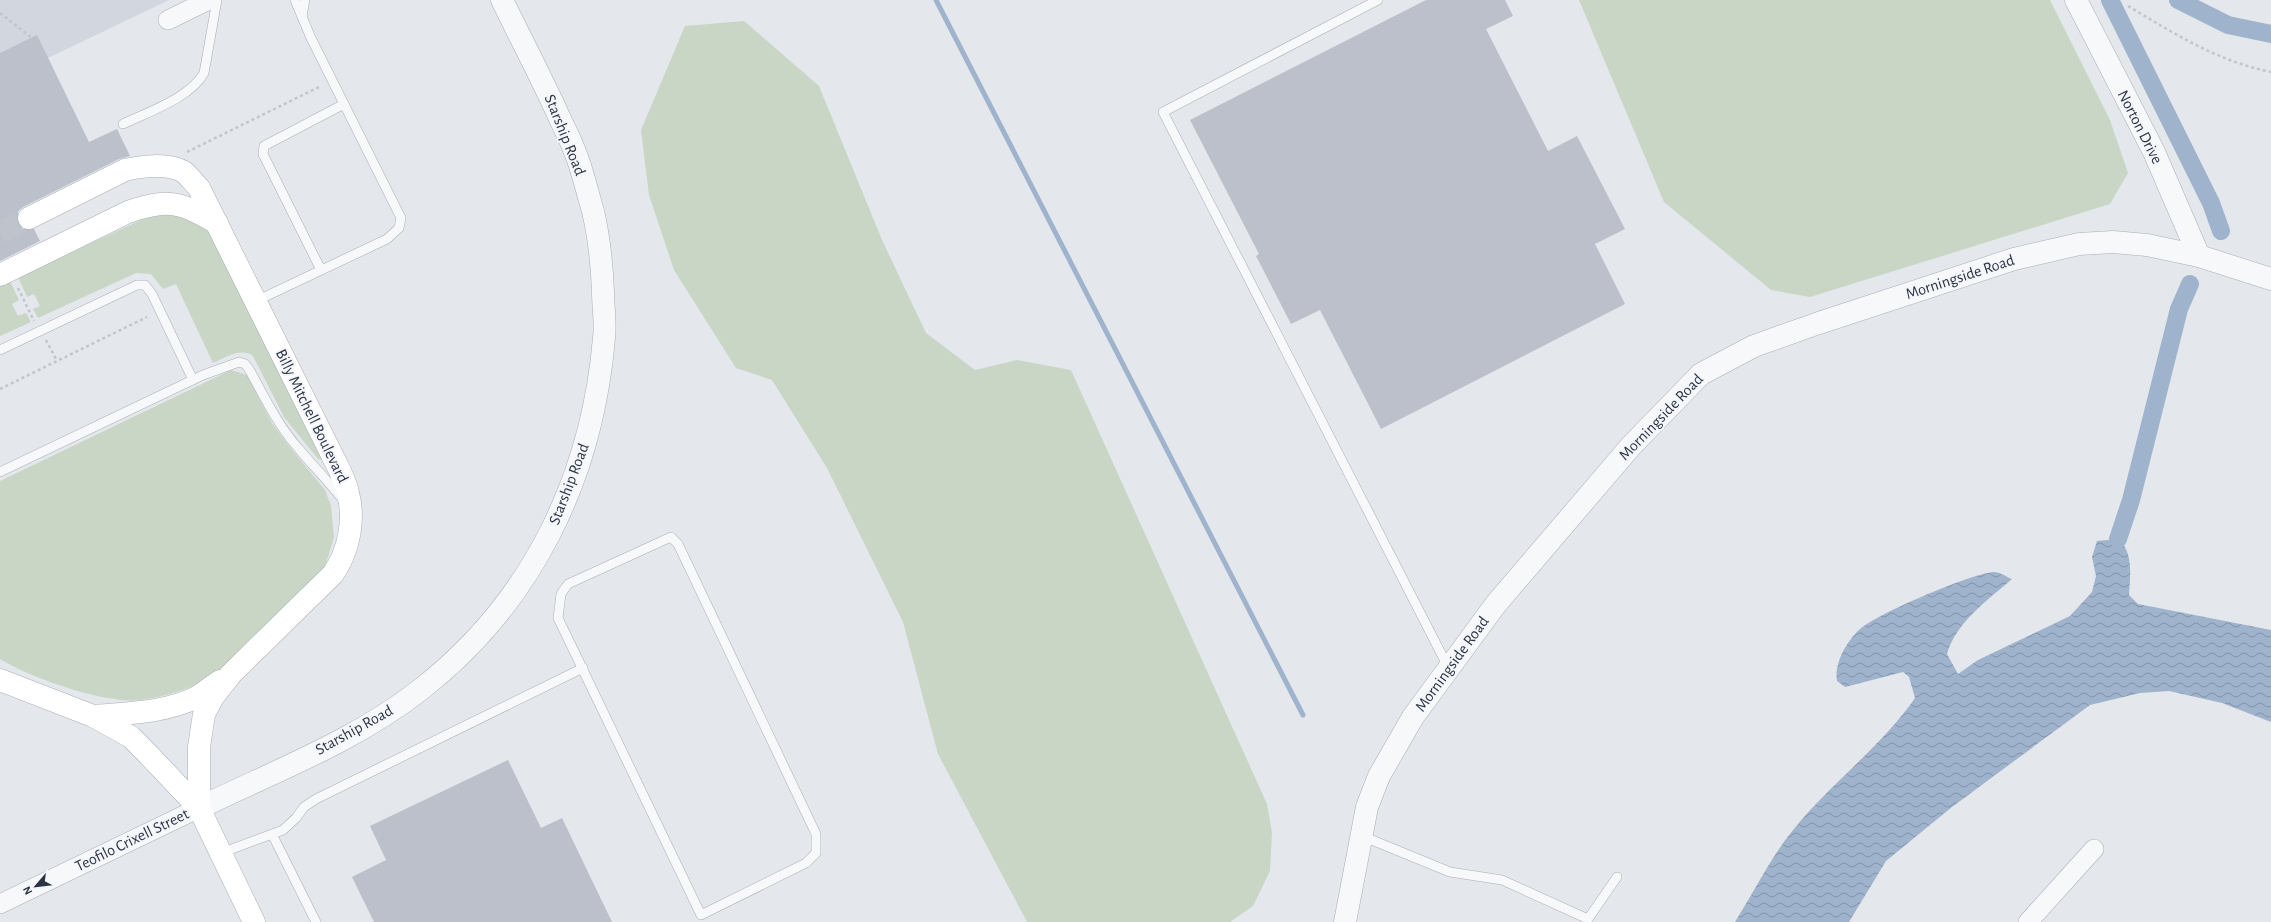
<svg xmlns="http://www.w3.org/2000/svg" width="2271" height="922" font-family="'Alegreya Sans',sans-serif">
<defs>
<pattern id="water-waves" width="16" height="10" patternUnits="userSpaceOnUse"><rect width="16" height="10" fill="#9fb4cc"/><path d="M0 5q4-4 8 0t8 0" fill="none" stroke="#8293a7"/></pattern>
</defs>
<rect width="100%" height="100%" fill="#e4e7ec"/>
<polygon fill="#d2d6de" points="0,0 169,0 0,81"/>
<g fill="#c9d6c5">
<polygon points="1579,0 2050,0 2110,120 2128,173 2110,204 1810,297 1771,290 1664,202"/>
<polygon points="744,21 819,86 882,240 926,333 975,370 1017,360 1071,370 1267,804 1272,833 1270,871 1253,906 1230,922 1027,922 938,754 903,622 827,468 772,380 736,368 674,270 649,195 641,130 685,26"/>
<path d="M154,214L181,216L209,231L322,458L321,460L318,459L284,417L253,356C241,347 225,358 213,363L176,284L163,289L151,274L136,273L38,318L33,309L40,306L34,294L27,297L18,277Z"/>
<polygon points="10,281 19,300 12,304 18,316 26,313 31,322 0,336 0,286"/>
<path d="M231,370L247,375L272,423L289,446L325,490L331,506L334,537L325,567L218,674C193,687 167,697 140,700C104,704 31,678 0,659V481Z"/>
</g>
<path fill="url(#water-waves)" d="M2118,539C2134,552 2130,576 2129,595L2138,604L2271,630V722L2222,703L2169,691L2140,693L2090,705L1952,807L1886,861L1849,922H1735C1752,895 1767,865 1786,839C1824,788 1879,750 1915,698L1909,677L1903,672L1845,687L1837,681C1834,664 1846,642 1859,630C1876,614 1968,575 1993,572C1998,571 2007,577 2012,579C1988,600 1956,622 1947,654L1958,674L1978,660L2070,616L2092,592L2096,576L2092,557L2097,541Z"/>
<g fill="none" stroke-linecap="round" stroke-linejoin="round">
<polyline stroke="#9fb4cc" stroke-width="5" points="936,0 1303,715"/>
<g stroke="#9fb4cc" stroke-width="18">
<polyline points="2110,0 2211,203 2221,231"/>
<polyline points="2178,0 2228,25 2271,34"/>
<polyline points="2118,539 2131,500 2179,309 2190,284"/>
</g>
</g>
<g fill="#bbc0ca">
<polygon points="1426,0 1505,0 1513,16 1486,29 1548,151 1577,136 1625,229 1595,244 1625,304 1381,429 1320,310 1291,324 1256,256 1259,254 1190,120"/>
<polygon points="37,35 89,142 117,129 130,156 119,159 23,207 18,211 18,223 22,229 34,229 40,241 0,261 0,53"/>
<polygon points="508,760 541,828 562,818 612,922 374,922 352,877 386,860 370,826"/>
</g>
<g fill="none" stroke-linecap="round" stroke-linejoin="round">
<polyline stroke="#bfc3cb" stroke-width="22" stroke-dasharray="22 11" stroke-linecap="butt" points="0,233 29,218"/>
<defs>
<g id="service">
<polyline points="1378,0 1163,112 1448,667"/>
<polyline points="302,16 305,0"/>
<path d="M123,124C148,112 190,98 204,73L217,0"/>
<polyline points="321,270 263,154 264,146 344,104"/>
<polyline points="256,301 387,239 399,228 401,218 311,38 295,0"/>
<polyline points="0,350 137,285 145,285 152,294 193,380"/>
<path d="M0,472L203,375L239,362L245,364L249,369C264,396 278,426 299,449C314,467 329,482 343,500"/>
<polygon points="671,537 678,544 816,834 816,853 806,863 701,915 558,618 561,594 568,584"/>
<polyline points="272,834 316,922"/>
<polyline points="1362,836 1450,872 1502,880 1588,919 1617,877"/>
<polyline points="221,853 283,830 296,818 304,807 316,799 583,668"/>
</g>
<g id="minor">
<polyline points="168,20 209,0"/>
<polyline points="0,904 199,808"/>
<polyline points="2028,922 2094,849"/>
</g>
<g id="tertiary">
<polyline points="2076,0 2154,152 2199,256"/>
<path d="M199,808C273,772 355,741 420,690C532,603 592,478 604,338C606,323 603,307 603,292C602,266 599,237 593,211C587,192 583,171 575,152C570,138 562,124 556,110C539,73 520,37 502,0"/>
<polyline points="1345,922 1367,807 1379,776 1413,717 1496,604 1631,446 1701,374 1754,346 1816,324 2014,259 2079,244 2113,242 2147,245 2199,256 2271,279"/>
</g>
<g id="secondary">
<path d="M29,218L125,170C142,166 168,163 184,172C189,176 194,183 199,188L335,461C340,471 346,482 348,493C355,520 349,551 333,574L231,674L213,697L204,714L199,747V808"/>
<path d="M0,275L128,212C169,198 180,202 217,223"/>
<polyline points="0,680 93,716 131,737 144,750 199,808 254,922"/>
<path d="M93,716C127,713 165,713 197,697C205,692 212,686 220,681"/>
</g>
</defs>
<use href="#service" stroke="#a9aeb7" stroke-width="10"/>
<use href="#minor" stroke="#a9aeb7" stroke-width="20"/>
<use href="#tertiary" stroke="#a9aeb7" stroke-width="23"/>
<use href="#secondary" stroke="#a9aeb7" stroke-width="23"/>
<g stroke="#c2c5cb" stroke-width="2.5" stroke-dasharray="3 3" stroke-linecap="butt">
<path d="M2128,6C2175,34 2217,61 2271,72"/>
<polyline points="0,13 32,38"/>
<polyline points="187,152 321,86"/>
<polyline points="18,288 34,321"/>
<polyline points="46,340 57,361"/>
<polyline points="0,389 147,317"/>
</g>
<use href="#service" stroke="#f7f8fa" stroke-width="9"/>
<use href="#minor" stroke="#f7f8fa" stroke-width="19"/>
<use href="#tertiary" stroke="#f7f8fa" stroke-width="22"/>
<use href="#secondary" stroke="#fff" stroke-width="22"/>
</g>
<g text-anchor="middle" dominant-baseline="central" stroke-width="4" stroke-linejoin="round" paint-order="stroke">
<g font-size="16" fill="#2b3445" stroke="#f4f6f9">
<text transform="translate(2140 127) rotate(63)">Norton Drive</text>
<text transform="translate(565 135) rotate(68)">Starship Road</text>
<text transform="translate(1960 277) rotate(-18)">Morningside Road</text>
<text transform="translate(312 416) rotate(64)">Billy Mitchell Boulevard</text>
<text transform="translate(1661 417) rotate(-46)">Morningside Road</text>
<text transform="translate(569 484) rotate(-69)">Starship Road</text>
<text transform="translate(1452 664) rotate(-54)">Morningside Road</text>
<text transform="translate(354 730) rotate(-29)">Starship Road</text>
<text transform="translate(132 840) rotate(-26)">Teofilo Crixell Street</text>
</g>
</g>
<g transform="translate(36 886) rotate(242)" stroke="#f4f6f9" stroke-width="3" paint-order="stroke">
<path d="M0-3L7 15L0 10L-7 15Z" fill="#2b3445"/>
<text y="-6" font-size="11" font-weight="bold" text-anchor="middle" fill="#2b3445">N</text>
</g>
</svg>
